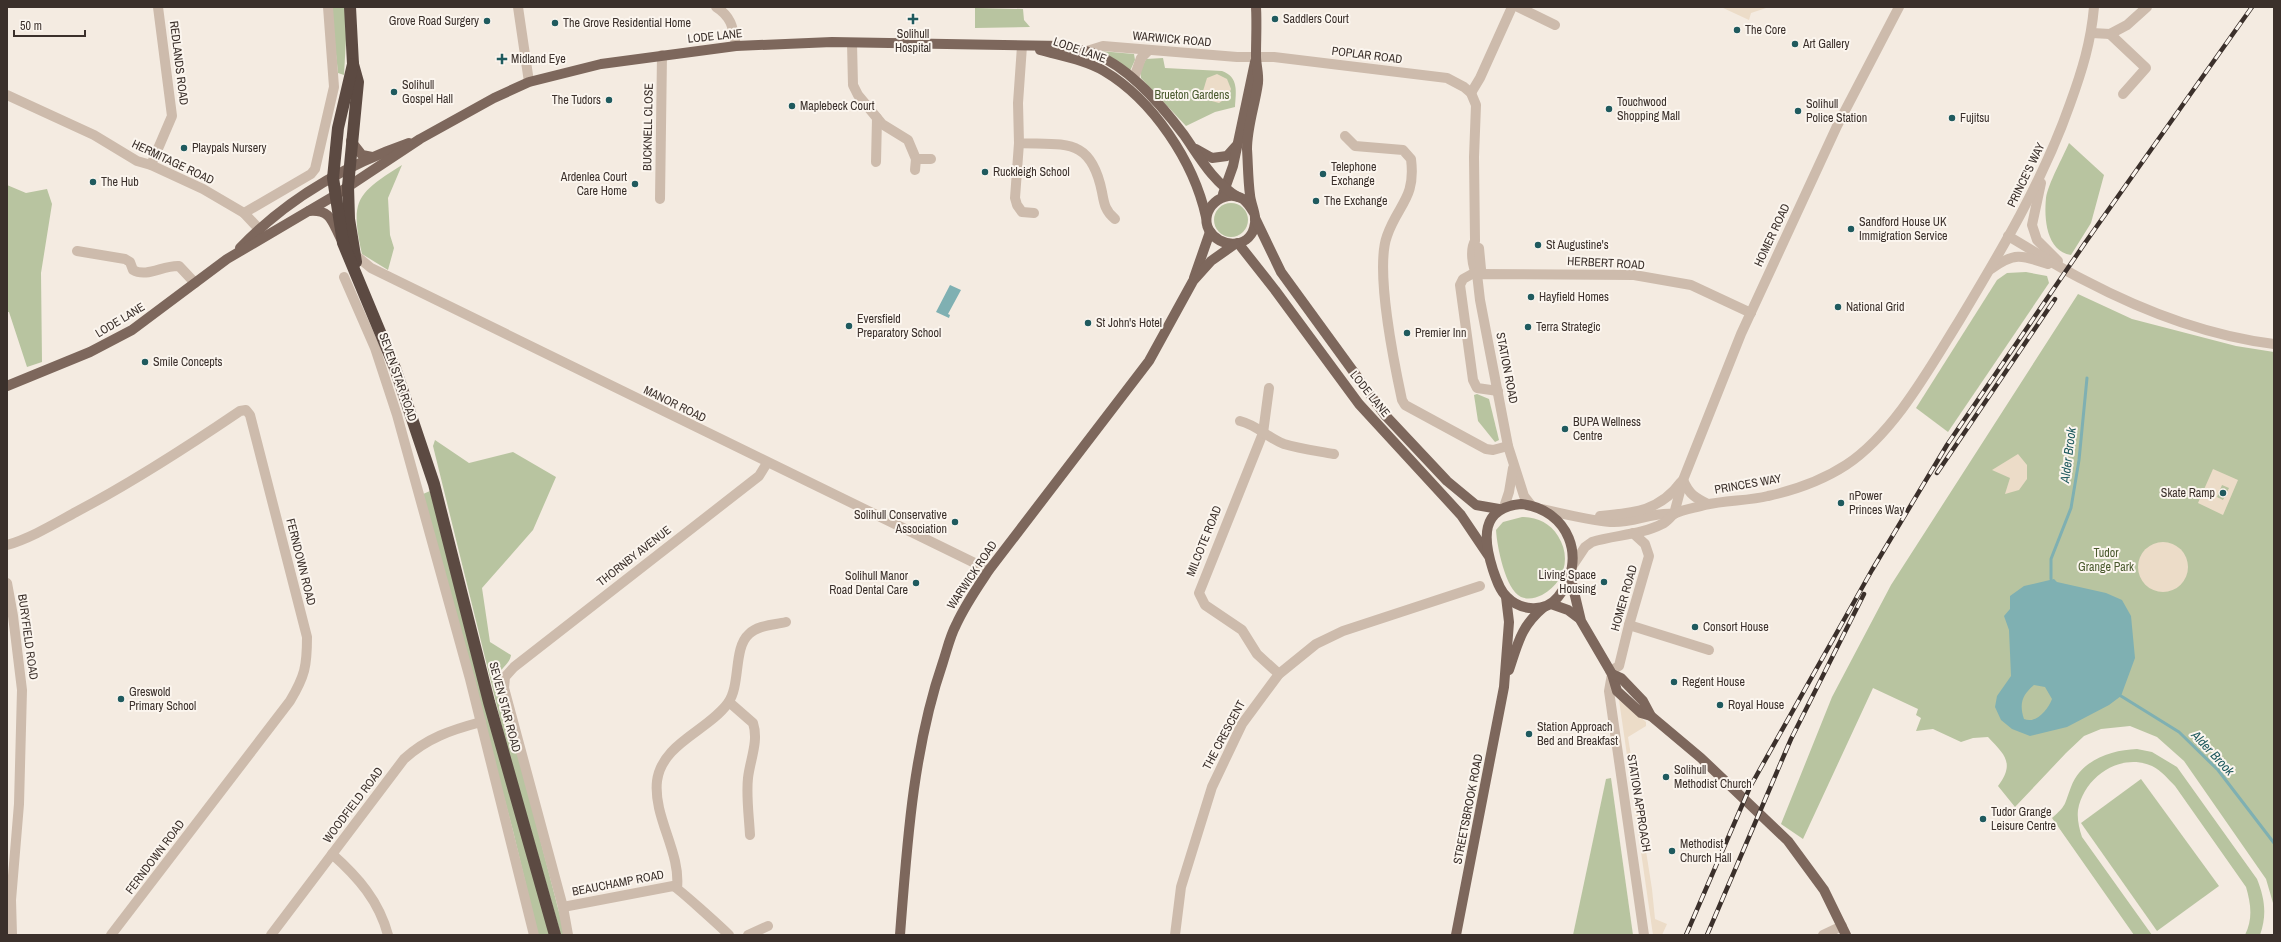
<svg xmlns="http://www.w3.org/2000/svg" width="2281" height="942" font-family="'Archivo Narrow',sans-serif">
<rect width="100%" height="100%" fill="#f4ebe1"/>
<g fill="#b8c4a0">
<polygon points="331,7 345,7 347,21 344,75 338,73"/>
<polygon points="975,8 1023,9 1024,20 1030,27 975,28"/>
<polygon points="1100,51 1134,54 1135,60 1130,71 1098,53"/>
<path d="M1163,58L1165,68L1222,71C1239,77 1236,92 1235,107L1215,112L1186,126L1141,78L1140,71L1146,59Z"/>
<path d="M2069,143L2104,175L2091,223L2071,255C2046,251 2044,218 2046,198C2048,184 2063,157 2069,143Z"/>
<path d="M402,165L388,198L390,235L394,248L388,270L362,254C350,200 356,194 402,165Z"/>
<polygon points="7,185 26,193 47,189 52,204 41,273 42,362 27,367 9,312 7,312"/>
<circle cx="1231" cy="220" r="17"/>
<polygon points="2026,272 2047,276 2049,283 1948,432 1916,408 1997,280 2007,273"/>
<path d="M2078,294L2132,319L2236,346L2274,352L2273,903L2266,879L2184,761L2157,737L2130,726L2101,729L2084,736L2066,753L2015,807L1998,786C2015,763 2005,755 1988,737L1973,738L1961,742L1933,729L1916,731L1921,718L1916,715L1918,709L1873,688L1803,839L1781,824L1832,697L1891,585Z"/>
<polygon points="1477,394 1489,399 1499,440 1495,442 1478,421 1474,395"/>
<path d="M435,440L469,463L513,452L556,477L533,530L482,588L490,642L511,655C510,663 503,666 499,674C492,688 504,706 509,719L565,935H561L506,743L433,446Z"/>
<polygon points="430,491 550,935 538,935 513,831 423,494"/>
<path d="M1522,517C1537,517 1550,523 1558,536C1572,558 1564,583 1542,595C1536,598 1528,600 1521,597C1505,589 1497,546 1496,530L1503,522Z"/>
<path d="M2137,749L2152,752L2177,767L2257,879C2265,899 2267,915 2260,935H2245C2253,919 2251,904 2246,887L2175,786C2168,779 2162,771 2152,766C2120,752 2084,777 2078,810C2077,819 2079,828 2082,837L2152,935H2134L2052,818C2067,805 2064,805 2071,787C2081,760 2111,750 2137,749Z"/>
<polygon points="1611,778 1633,935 1573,935 1606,779"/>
<polygon points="2141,779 2219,886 2157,931 2081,823"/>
</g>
<g fill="#ecdcc8" fill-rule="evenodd">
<polygon points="1721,7 1769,7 1751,13 1749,20"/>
<polygon points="1217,74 1227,79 1231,89 1228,97 1219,103 1208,100 1203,91 1207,78"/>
<polygon points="2018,454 2027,465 2027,479 2019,490 2005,494 2010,478 1992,470"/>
<path d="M2213,469L2238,480L2223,515L2198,503ZM2222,485L2229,488L2223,500L2217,497Z"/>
<circle cx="2163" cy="567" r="25"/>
<polygon points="1619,700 1622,700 1646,722 1646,726 1628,737 1652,889 1655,919 1667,924 1662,935 1653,935"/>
</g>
<g fill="#7fb0b2" fill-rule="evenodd">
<polygon points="950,285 961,290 948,314 950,315 949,318 936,312"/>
<path d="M2054,579L2057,582L2106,593L2122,600L2131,616L2135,658L2121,696L2109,705L2067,727L2030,736L2012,729L2001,720L1995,707L1997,696L2011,676L2009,630L2004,616L2010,609V596L2024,586ZM2034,685L2045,687L2052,699C2048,710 2036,724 2024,719C2019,704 2022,695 2034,685Z"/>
</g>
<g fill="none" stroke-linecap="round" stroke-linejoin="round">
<g stroke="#7fb0b2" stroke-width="3">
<polyline points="2051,579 2051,559 2071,508 2079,460 2087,378"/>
<polyline points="2121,696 2179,732 2218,770 2274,843"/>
</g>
<g stroke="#cdbbac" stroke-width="10">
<polyline points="518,7 529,82"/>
<path d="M716,7C732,17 733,28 736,46"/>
<polyline points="1518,7 1555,25"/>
<polyline points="2092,33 2110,34 2127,25 2147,7"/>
<polyline points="2110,34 2146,68 2123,94"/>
<polyline points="852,43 853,85 858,95 882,124 908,140 916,159 915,170"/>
<path d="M1022,46L1018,103L1019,143C1066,145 1091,137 1102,192C1104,203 1105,211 1115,219"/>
<path d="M1087,51L1103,46L1237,57H1274L1447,78L1464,87L1471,93L1476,105L1474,157L1475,241C1470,249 1472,267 1477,274"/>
<polyline points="1134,78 1141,58 1149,50"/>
<polyline points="1471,93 1480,78 1512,7"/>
<polyline points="7,95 94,135 137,161 151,165 203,189 244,213 259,229"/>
<path d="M1345,136L1355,146L1403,150L1411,159C1416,199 1398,204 1387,236C1375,269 1394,363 1402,400L1405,405L1486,449L1493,450L1508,446"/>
<polyline points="1019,143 1015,198 1017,205 1022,212 1034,213"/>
<polyline points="916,159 931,159"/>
<polyline points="876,162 877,118"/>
<polyline points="151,165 172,116 158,7"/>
<polyline points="2041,183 2032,225 2037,240 2058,261"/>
<polyline points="660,199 662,55"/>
<polyline points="244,213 311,174 315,169 334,87 328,7"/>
<path d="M2008,236C2034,251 2058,267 2084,280C2143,311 2209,336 2274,344"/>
<polyline points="1479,248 1481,269 1477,274 1480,300 1508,446 1524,496 1531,505"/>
<path d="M77,251L125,259L130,262L133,270C147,278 163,265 179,266L195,283"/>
<polyline points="354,254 371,268 989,570"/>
<path d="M1991,269C2014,252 2022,255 2048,264"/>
<polyline points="344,277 375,348 397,415 470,679 534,935"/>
<polyline points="1269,388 1263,433 1199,593 1205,605 1242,630 1257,654 1279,674"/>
<polyline points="1498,391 1477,388 1473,380 1460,285 1463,279 1472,274 1634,275 1691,285 1751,313"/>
<path d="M1240,421C1257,425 1268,438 1284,444C1300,449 1318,451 1334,454"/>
<path d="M1683,480C1689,494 1695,498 1708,504"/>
<polyline points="1504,507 1509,492 1513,468"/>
<path d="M1541,509C1562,513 1594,522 1614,522C1636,522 1652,512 1674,514"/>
<polyline points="1674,514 1683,480 1741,334 1837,126 1899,7"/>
<path d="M1600,516C1634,513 1660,511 1681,482"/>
<path d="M7,545C31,538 54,524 76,512C133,482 187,447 240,411L246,410L250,415L307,637C307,666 305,676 290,701L111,935"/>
<path d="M1573,565L1585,547L1592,542C1614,535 1641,535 1662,524C1667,522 1670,517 1674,514C1683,509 1695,508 1705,505C1726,500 1748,501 1768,496C1795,490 1823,480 1846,465C1894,433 1929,369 1959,321C2001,251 2043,181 2070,104C2082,71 2091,42 2094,7"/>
<polyline points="7,583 13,616 22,690 19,804 11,900 12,935"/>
<polyline points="1629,625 1709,650"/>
<polyline points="1610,671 1619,666 1629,625 1649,556 1645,544 1633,533"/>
<polyline points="1612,674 1609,691 1644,935"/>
<path d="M729,702L753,723C759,741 750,760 748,778C746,796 749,816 750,835"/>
<path d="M332,854C358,877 379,901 388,935"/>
<path d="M677,888C681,852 653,817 657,781C662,743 708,731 728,703C741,685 733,648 749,634C758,625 774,625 786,622"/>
<path d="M563,907L673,886C677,887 722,928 729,935"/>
<path d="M271,935L404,759C427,738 451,730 481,722"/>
<polyline points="568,935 563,907 504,688 505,677 514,667 759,476 767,463"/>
<polyline points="748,935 768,926"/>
<polyline points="1175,935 1181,887 1212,787 1242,724 1279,674 1316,644 1343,631 1480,586"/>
<polyline points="1823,935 1842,926"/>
</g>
<g stroke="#7d675c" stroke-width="10">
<path d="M1040,50C1061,56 1085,60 1104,71C1153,100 1194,162 1206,217"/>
<polyline points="351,141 362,155 372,157"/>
<polyline points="1196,149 1212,158 1227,156 1236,146"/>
<polyline points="1223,194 1233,166 1255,62"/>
<path d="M309,211C331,209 332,222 341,239"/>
<path d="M1254,213C1251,208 1247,202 1243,199C1224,187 1198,210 1209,230C1219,248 1248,249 1254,228C1258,216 1251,206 1250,195C1248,180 1248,164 1247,149C1247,127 1255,105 1258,83C1259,74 1256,65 1256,56C1256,39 1257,23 1256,7"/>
<polyline points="1255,218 1281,272 1385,415 1447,481 1476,505 1499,509"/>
<polyline points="1238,243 1275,290 1359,404 1461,515 1488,555"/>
<path d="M240,248C286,200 346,165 409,143"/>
<polyline points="1194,278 1210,232"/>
<path d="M7,386L90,352L132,330L227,259L334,196L420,139L494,98L529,82L601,64L736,46L832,42L1062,46C1074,49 1086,50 1097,55C1131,69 1162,106 1184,135C1200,158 1213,182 1238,197"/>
<path d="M1521,504C1568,509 1589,559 1558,597C1545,613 1521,611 1507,597C1500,591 1496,579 1493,570C1483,539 1480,508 1521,504Z"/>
<polyline points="1570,575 1581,621 1612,674 1617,691 1641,713 1651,716"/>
<polyline points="1551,604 1568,610 1580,619"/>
<path d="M1509,670C1518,643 1521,626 1544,607"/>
<polyline points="1612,674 1621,678 1643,701 1651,716 1701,758 1788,841 1824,890 1846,935"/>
<path d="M900,935C907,844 913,749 943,662C947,650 950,636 956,625C965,605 977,588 989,570L1149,361L1193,281L1211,261L1235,244"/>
<polyline points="1456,935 1504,687 1509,622 1506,597"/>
</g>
<g stroke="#5c4a42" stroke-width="12">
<polyline points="350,7 353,64 358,82 348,186 349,219 356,262"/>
<polyline points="353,64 338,128 333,178 343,243 395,368 434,484 489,702 555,935"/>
</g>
<defs>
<g id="rail">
<polyline points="1937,473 2055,299"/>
<polyline points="1686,935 1750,787 1872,570 1947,445 2085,243 2252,7"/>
<polyline points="1707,935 1791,739 1864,594"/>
</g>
</defs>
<use href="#rail" stroke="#3b302b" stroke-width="4.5"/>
<use href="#rail" stroke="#fbf5ee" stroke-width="3" stroke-dasharray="9" stroke-linecap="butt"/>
</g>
<g fill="#1f5a5e" stroke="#fbf5ee" stroke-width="1.5">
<path d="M911 13h4v4h4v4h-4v4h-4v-4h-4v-4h4z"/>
<circle cx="1275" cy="19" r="4"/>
<circle cx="487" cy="21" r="4"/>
<circle cx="555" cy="23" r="4"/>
<circle cx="1737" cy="30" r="4"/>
<circle cx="1795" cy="44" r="4"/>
<path d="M500 53h4v4h4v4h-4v4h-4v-4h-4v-4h4z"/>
<circle cx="394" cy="92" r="4"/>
<circle cx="609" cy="100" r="4"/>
<circle cx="792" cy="106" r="4"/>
<circle cx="1609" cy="109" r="4"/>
<circle cx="1798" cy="111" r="4"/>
<circle cx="1952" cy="118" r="4"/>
<circle cx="184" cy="148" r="4"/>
<circle cx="985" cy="172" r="4"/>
<circle cx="1323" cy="174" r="4"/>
<circle cx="93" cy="182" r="4"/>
<circle cx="635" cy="184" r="4"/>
<circle cx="1316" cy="201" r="4"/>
<circle cx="1851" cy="229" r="4"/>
<circle cx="1538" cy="245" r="4"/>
<circle cx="1531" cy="297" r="4"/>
<circle cx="1838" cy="307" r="4"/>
<circle cx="1088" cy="323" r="4"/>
<circle cx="849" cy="326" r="4"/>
<circle cx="1528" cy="327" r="4"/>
<circle cx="1407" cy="333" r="4"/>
<circle cx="145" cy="362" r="4"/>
<circle cx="1565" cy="429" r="4"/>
<circle cx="2223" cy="493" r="4"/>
<circle cx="1841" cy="503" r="4"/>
<circle cx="955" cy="522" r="4"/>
<circle cx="1604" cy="582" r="4"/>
<circle cx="916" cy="583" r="4"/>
<circle cx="1695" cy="627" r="4"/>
<circle cx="1674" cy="682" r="4"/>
<circle cx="121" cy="699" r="4"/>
<circle cx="1720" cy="705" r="4"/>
<circle cx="1529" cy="734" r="4"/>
<circle cx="1666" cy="777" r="4"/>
<circle cx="1983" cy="819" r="4"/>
<circle cx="1672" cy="851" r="4"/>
</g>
<g text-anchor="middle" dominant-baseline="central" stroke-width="4" stroke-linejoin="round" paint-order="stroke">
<g font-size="12" fill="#3b302b" stroke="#fbf5ee" text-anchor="start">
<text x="1283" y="19">Saddlers Court</text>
<text x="479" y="21" text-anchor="end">Grove Road Surgery</text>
<text x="563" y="23">The Grove Residential Home</text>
<text x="1745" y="30">The Core</text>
<text x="913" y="34" text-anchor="middle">Solihull<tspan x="913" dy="14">Hospital</tspan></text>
<text x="1803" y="44">Art Gallery</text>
<text x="511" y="59">Midland Eye</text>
<text x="402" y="85">Solihull<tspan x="402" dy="14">Gospel Hall</tspan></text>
<text x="601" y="100" text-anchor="end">The Tudors</text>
<text x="1617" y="102">Touchwood<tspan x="1617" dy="14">Shopping Mall</tspan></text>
<text x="1806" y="104">Solihull<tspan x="1806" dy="14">Police Station</tspan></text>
<text x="800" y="106">Maplebeck Court</text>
<text x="1960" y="118">Fujitsu</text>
<text x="192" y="148">Playpals Nursery</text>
<text x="1331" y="167">Telephone<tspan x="1331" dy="14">Exchange</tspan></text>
<text x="993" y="172">Ruckleigh School</text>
<text x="627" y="177" text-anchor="end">Ardenlea Court<tspan x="627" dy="14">Care Home</tspan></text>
<text x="101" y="182">The Hub</text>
<text x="1324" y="201">The Exchange</text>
<text x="1859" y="222">Sandford House UK<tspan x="1859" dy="14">Immigration Service</tspan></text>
<text x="1546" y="245">St Augustine's</text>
<text x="1539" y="297">Hayfield Homes</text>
<text x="1846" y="307">National Grid</text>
<text x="857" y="319">Eversfield<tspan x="857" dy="14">Preparatory School</tspan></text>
<text x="1096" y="323">St John's Hotel</text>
<text x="1536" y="327">Terra Strategic</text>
<text x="1415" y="333">Premier Inn</text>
<text x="153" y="362">Smile Concepts</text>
<text x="1573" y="422">BUPA Wellness<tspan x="1573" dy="14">Centre</tspan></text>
<text x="2215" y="493" text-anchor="end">Skate Ramp</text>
<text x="1849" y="496">nPower<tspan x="1849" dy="14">Princes Way</tspan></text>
<text x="947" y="515" text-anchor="end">Solihull Conservative<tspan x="947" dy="14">Association</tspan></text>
<text x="1596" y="575" text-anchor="end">Living Space<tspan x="1596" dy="14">Housing</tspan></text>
<text x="908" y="576" text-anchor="end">Solihull Manor<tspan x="908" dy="14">Road Dental Care</tspan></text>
<text x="1703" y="627">Consort House</text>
<text x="1682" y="682">Regent House</text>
<text x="129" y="692">Greswold<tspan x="129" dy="14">Primary School</tspan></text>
<text x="1728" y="705">Royal House</text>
<text x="1537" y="727">Station Approach<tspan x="1537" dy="14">Bed and Breakfast</tspan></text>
<text x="1674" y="770">Solihull<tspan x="1674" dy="14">Methodist Church</tspan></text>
<text x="1991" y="812">Tudor Grange<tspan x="1991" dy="14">Leisure Centre</tspan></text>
<text x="1680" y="844">Methodist<tspan x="1680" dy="14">Church Hall</tspan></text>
</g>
<g font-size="12" fill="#3b302b" stroke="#fbf5ee">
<text transform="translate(715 36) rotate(-6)">LODE LANE</text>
<text transform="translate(1172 39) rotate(5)">WARWICK ROAD</text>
<text transform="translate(1080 50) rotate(19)">LODE LANE</text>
<text transform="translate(1367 55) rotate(7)">POPLAR ROAD</text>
<text transform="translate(179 63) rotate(83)">REDLANDS ROAD</text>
<text transform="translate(648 127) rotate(-89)">BUCKNELL CLOSE</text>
<text transform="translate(173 162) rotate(25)">HERMITAGE ROAD</text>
<text transform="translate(2026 175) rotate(-64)">PRINCE'S WAY</text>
<text transform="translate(1772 235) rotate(-65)">HOMER ROAD</text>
<text transform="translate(1606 263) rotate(3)">HERBERT ROAD</text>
<text transform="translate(120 320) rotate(-31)">LODE LANE</text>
<text transform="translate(1507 368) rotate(79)">STATION ROAD</text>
<text transform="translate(398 377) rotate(71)">SEVEN STAR ROAD</text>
<text transform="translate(1370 394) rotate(51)">LODE LANE</text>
<text transform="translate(675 404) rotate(26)">MANOR ROAD</text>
<text transform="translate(1748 484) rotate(-10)">PRINCES WAY</text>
<text transform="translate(1204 541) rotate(-68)">MILCOTE ROAD</text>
<text transform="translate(634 556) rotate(-38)">THORNBY AVENUE</text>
<text transform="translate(301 562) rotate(76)">FERNDOWN ROAD</text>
<text transform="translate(972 575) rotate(-56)">WARWICK ROAD</text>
<text transform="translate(1624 598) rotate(-74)">HOMER ROAD</text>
<text transform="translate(28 637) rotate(82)">BURYFIELD ROAD</text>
<text transform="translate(505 707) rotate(75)">SEVEN STAR ROAD</text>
<text transform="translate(1224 735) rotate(-62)">THE CRESCENT</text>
<text transform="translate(1639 803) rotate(81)">STATION APPROACH</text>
<text transform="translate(353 805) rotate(-53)">WOODFIELD ROAD</text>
<text transform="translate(1468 809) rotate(-79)">STREETSBROOK ROAD</text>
<text transform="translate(155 857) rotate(-53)">FERNDOWN ROAD</text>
<text transform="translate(618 883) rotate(-11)">BEAUCHAMP ROAD</text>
</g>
<g font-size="12" fill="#4a5a2e" stroke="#fbf5ee">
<text x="1192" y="95">Brueton Gardens</text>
<text x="2106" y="553">Tudor<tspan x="2106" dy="14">Grange Park</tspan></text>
</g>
<g font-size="13" font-style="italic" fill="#1f5a5e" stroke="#fbf5ee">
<text transform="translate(2068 455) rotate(-83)">Alder Brook</text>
<text transform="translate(2213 753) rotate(47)">Alder Brook</text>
</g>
</g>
<rect width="2281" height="942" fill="none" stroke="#3b302b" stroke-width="16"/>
<path d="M14 30v6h71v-6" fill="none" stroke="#3b302b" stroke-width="2"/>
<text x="20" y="30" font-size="12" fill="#3b302b" stroke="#fbf5ee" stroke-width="3" paint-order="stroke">50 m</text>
</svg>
